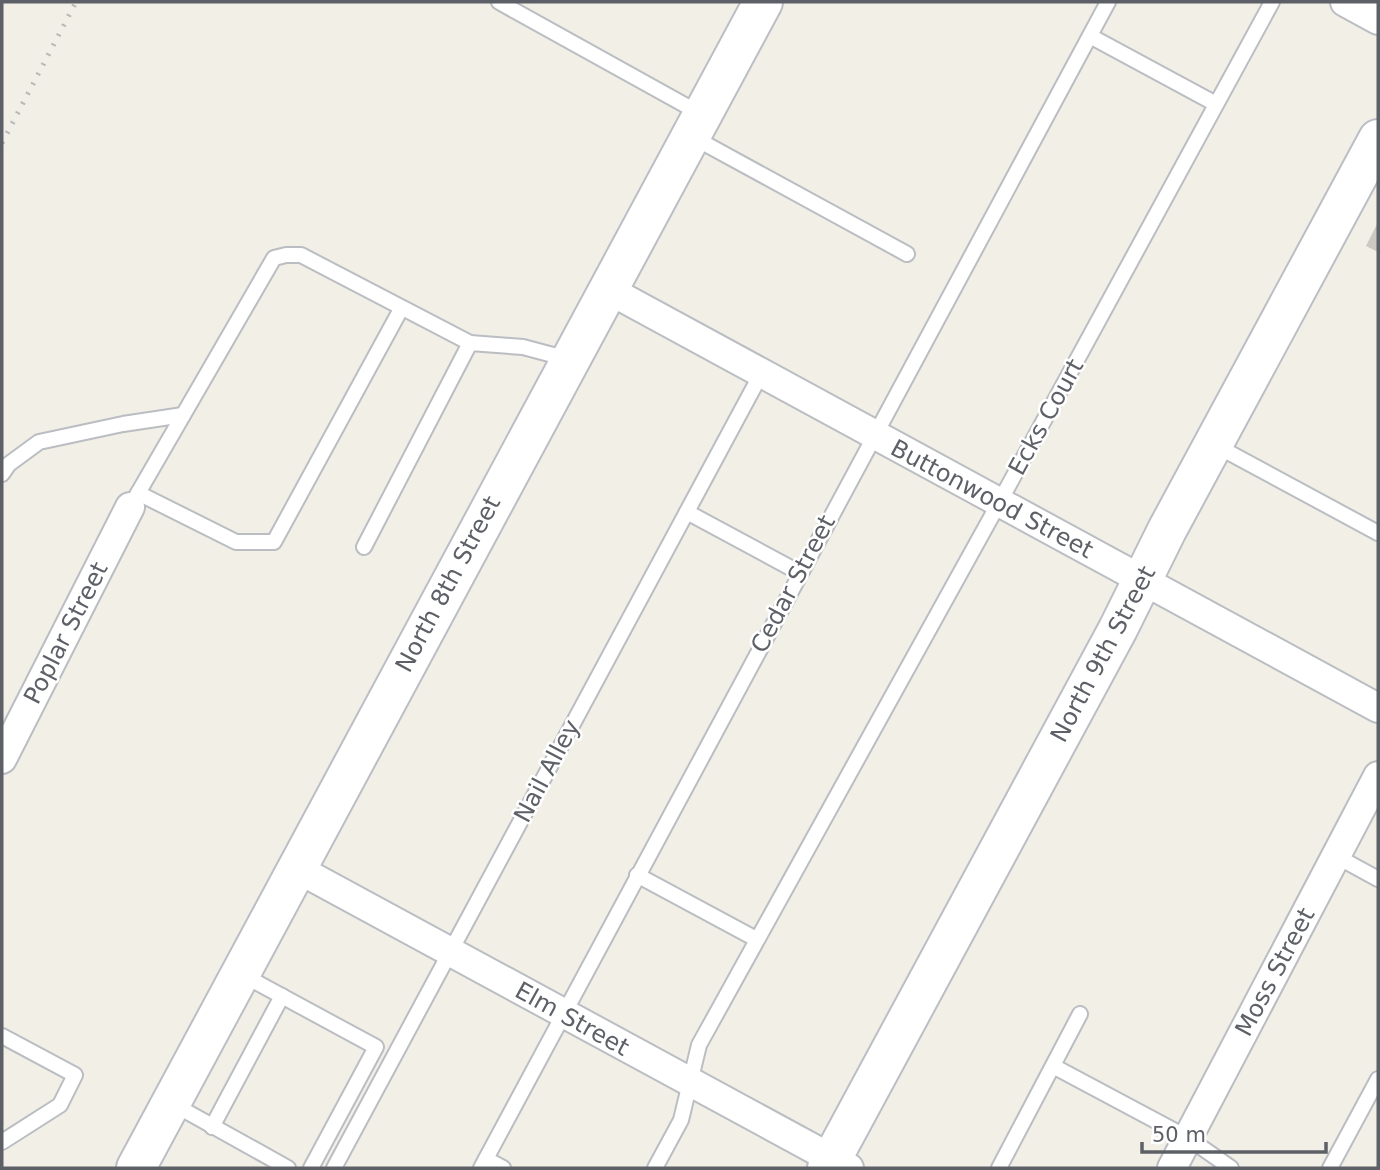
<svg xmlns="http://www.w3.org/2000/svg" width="1380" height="1170" font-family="'DejaVu Sans',sans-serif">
<rect width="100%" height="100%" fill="#f1efe6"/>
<polygon fill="#ccc9c3" points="1378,222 1378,252 1366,246"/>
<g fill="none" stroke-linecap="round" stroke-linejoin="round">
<defs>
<g id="lane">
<polyline points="499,2 701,114"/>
<polyline points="1090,36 1216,104"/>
<polyline points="691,136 907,254"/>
<polyline points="1213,444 1378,533"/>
<polyline points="2,474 9,464 39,442 123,424 183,415"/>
<polyline points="138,493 236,542 274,542 401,309"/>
<polyline points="130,507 274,258 286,255 301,255 470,343"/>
<polyline points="687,512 800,573"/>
<polyline points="364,547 470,343 523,347 568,359"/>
<polyline points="1336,856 1378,879"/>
<polyline points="637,875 756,939"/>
<polyline points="241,974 376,1047 311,1168"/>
<polyline points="2,1036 75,1075 60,1105 2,1142"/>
<polyline points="1053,1066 1188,1138 1231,1168"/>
<polyline points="173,1104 288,1168"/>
<polyline points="212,1127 282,996"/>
<polyline points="486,1159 503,1168"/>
<polyline points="334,1168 761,374"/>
<polyline points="481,1168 1108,2"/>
<polyline points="655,1168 681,1120 699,1045 999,503 1272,2"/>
<polyline points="999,1168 1080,1014"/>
<polyline points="1330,1168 1378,1079"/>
</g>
<g id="street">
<polyline points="1345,2 1378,20"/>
<polyline points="607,289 1378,708"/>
<polyline points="2,759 130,507"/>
<polyline points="296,868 849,1168"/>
<polyline points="1172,1168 1378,776"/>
</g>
<g id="secondary">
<polyline points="136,1168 763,2"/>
<polyline points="827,1168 1118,629 1167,530 1378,139"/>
</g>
</defs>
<use href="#lane" stroke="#babdc2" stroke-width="18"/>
<use href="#street" stroke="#babdc2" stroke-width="32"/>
<use href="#secondary" stroke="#bbbec5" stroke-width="42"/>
<use href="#lane" stroke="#fff" stroke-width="14"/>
<use href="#street" stroke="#fff" stroke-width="28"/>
<use href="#secondary" stroke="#fff" stroke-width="38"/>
<polyline stroke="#b7b8b8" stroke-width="5" stroke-dasharray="2 9" stroke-linecap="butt" points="2,143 76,2"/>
</g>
<g text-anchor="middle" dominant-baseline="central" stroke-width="5" stroke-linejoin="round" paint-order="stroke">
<g font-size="24" fill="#5d6167" stroke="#fff">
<text transform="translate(1046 417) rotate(-61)">Ecks Court</text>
<text transform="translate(992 499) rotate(28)">Buttonwood Street</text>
<text transform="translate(448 584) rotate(-62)">North 8th Street</text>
<text transform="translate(793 584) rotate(-62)">Cedar Street</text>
<text transform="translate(66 633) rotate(-63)">Poplar Street</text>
<text transform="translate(1103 654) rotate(-62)">North 9th Street</text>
<text transform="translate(547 771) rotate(-62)">Nail Alley</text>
<text transform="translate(1275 972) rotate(-62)">Moss Street</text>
<text transform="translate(572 1019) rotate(29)">Elm Street</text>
</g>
</g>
<rect width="1380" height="1170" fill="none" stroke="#5d6167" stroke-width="7"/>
<path d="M1142 1142v10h184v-10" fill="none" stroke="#5d6167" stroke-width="3.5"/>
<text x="1152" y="1142" font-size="21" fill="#5d6167" stroke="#ffffff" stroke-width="5" paint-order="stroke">50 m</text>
</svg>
